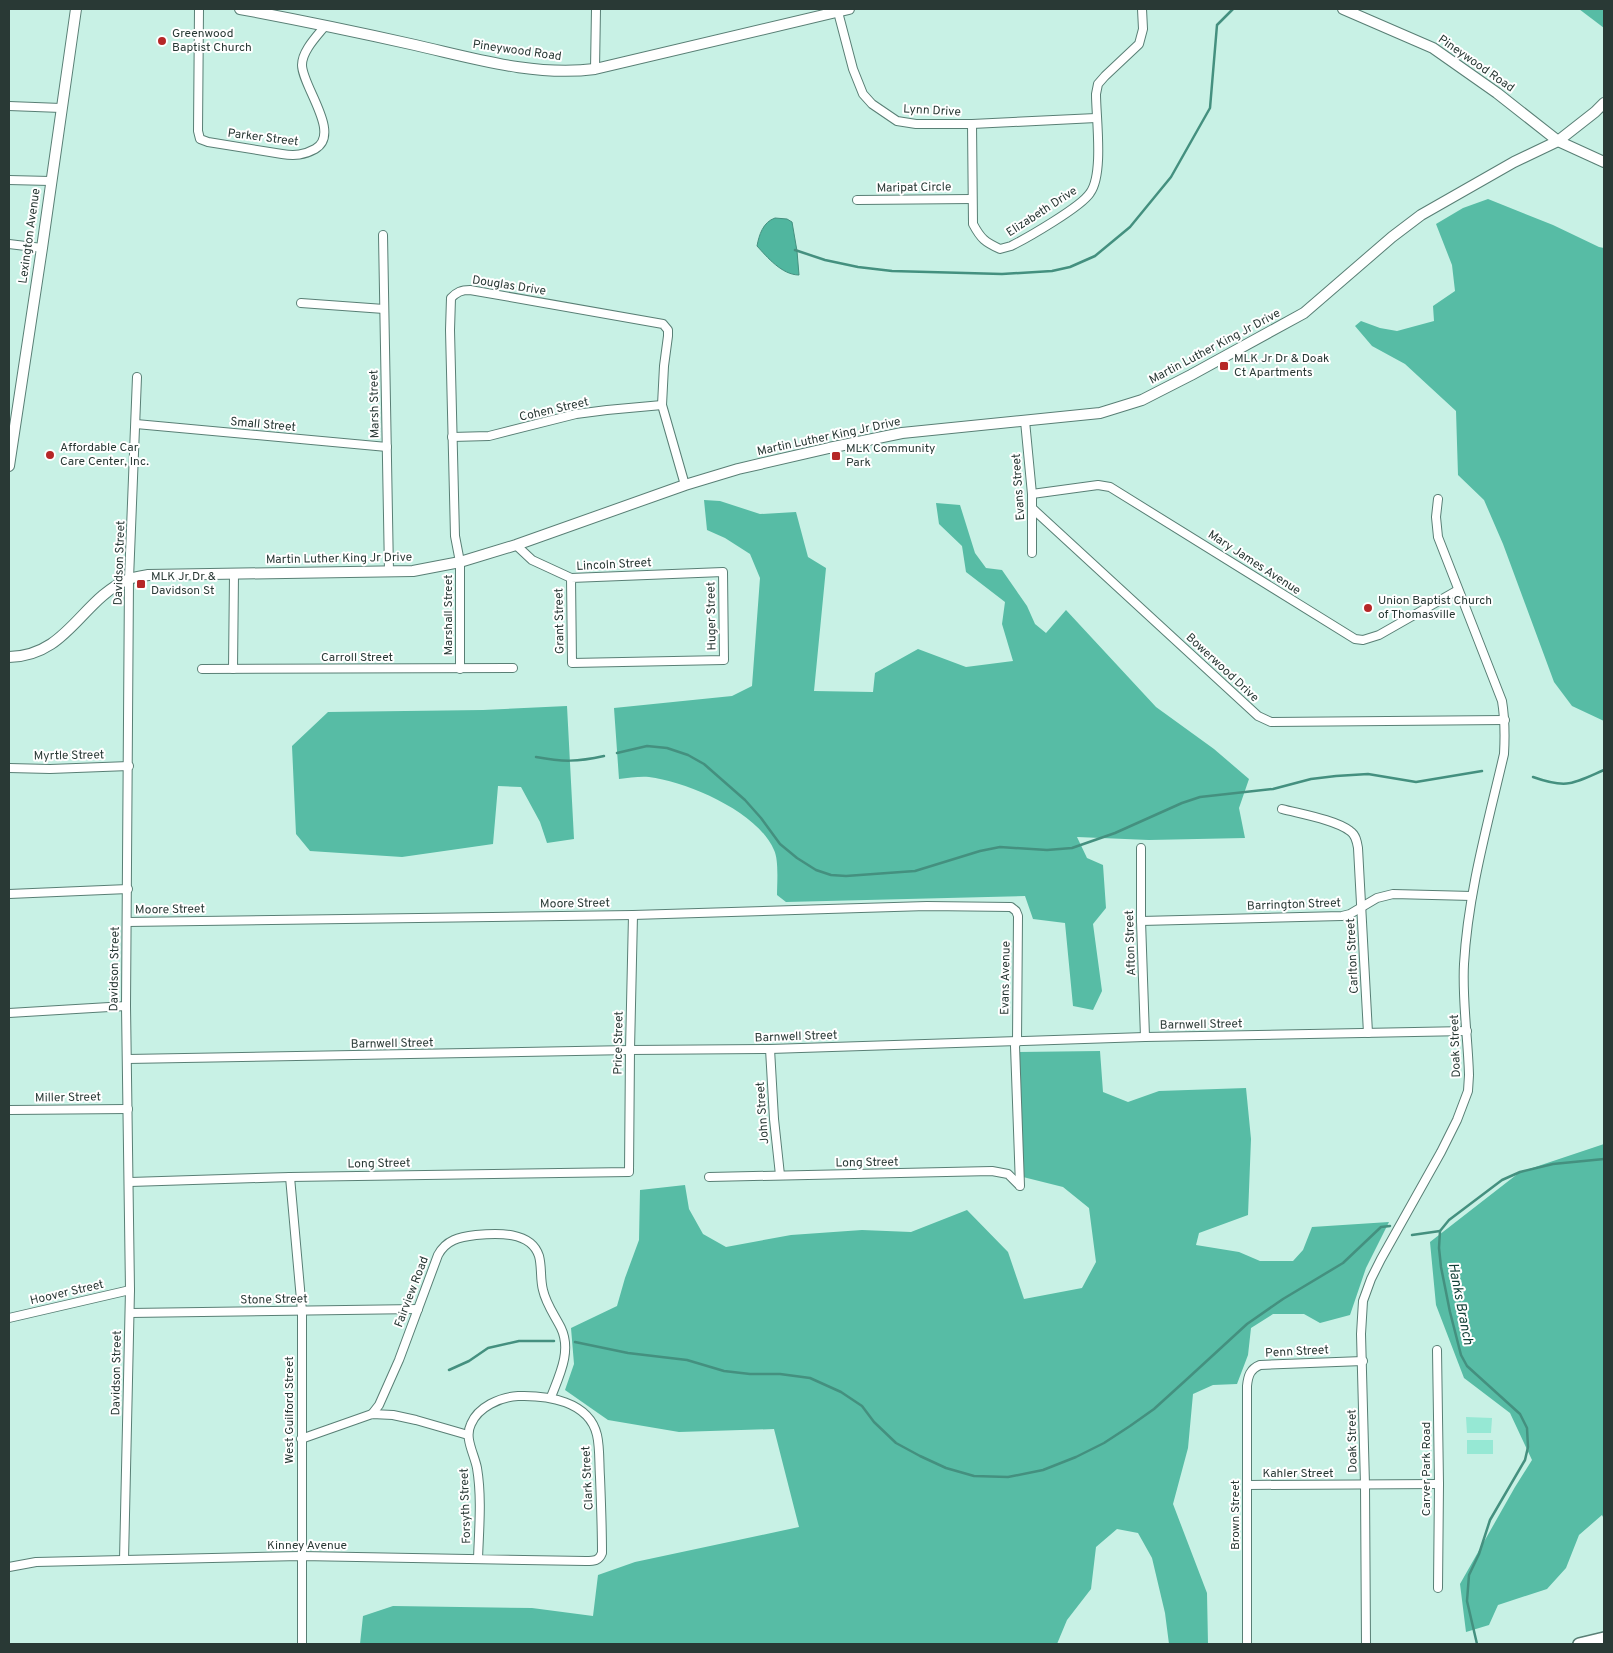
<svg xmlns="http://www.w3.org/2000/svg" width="1613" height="1653" font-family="Overpass,sans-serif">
<rect width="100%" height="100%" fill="#c8f1e5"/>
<g fill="#96e8d4">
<polygon points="1466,1417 1492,1418 1491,1433 1467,1433"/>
<rect x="1467" y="1440" width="26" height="14"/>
</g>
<g fill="#57bca5">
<polygon points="1579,9 1604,9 1604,28"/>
<polygon points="1488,199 1553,225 1599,247 1604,248 1604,721 1572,706 1554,682 1503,544 1484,500 1458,475 1456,411 1405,364 1372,346 1355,326 1361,321 1380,328 1397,331 1434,321 1433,306 1455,291 1452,265 1436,224 1463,208"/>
<path d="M704,500L720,501L760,514L796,512L808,557L826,568L814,691L873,692L875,673L918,649L966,667L1013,661L1002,624L1005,602L966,572L962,546L939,524L936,503L960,505L975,553L986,568L1002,570L1027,606L1035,624L1046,633L1066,610L1156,707L1214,749L1249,779L1239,808L1245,838L1149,840L1077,837L1087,858L1103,865L1106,908L1093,924L1102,991L1093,1010L1073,1006L1065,923L1033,919L1025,896L786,902L777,895C777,884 779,860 774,850C758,812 688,782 649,777C640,776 629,778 619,779L614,708L732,696L752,686L760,578L750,554L725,538L707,530Z"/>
<polygon points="567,706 574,839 547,843 540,822 521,787 498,786 493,844 402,857 310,851 296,834 292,746 328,712 483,710"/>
<polygon points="1100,1051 1103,1092 1128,1102 1159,1091 1246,1088 1251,1139 1248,1215 1199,1233 1196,1245 1239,1252 1260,1261 1293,1261 1303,1250 1312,1227 1389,1222 1366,1268 1350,1315 1320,1323 1304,1314 1273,1314 1251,1328 1248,1355 1237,1384 1213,1385 1193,1394 1188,1448 1173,1504 1207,1593 1208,1644 1169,1644 1165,1613 1152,1558 1138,1533 1117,1529 1096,1547 1091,1589 1067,1620 1057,1644 360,1644 363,1616 393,1606 532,1608 593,1616 598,1575 635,1562 799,1527 774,1429 679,1432 608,1420 565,1390 574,1364 571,1328 617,1306 625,1278 639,1240 640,1190 685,1185 689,1209 703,1234 726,1247 791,1235 862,1230 911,1232 967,1210 1008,1252 1024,1299 1082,1288 1096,1262 1089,1208 1063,1187 1023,1177 1019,1052"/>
<polygon points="1604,1144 1604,1519 1602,1515 1579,1535 1566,1568 1547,1589 1498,1605 1489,1625 1466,1632 1460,1584 1515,1487 1532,1460 1510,1413 1464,1378 1436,1305 1430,1242 1520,1172"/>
</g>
<path fill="#50b69f" stroke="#44907f" d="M775,218L787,219L792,222L797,251L799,275C782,275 767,257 757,246C759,235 763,222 775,218Z"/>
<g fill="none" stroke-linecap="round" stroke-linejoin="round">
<g stroke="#44907f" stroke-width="2.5">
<polyline points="795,250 825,260 858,267 892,271 1002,274 1052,271 1070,267 1095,256 1130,227 1171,177 1210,108 1217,25 1233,9"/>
<polyline points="617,753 647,746 667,748 688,755 704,764 745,800 761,818 780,844 797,858 816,870 831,875 846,876 915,871 980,851 1000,847 1047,850 1072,848 1115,833 1182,803 1200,797 1273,789 1311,779 1336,776 1368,774 1416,782 1482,771"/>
<path d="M536,757C563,762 577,762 604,756"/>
<path d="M1533,777C1567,789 1572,784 1604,770"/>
<polyline points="1412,1235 1440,1231"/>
<polyline points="575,1342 628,1353 687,1360 724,1371 750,1374 780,1374 810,1378 841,1392 862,1406 874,1422 896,1443 920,1456 946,1468 974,1476 1008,1477 1043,1470 1076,1457 1104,1443 1130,1426 1154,1409 1186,1380 1247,1324 1283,1299 1343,1263 1381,1227 1390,1226"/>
<polyline points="449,1370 469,1361 488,1348 519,1341 554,1341"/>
<polyline points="1477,1644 1467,1601 1469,1575 1479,1554 1490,1520 1525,1460 1528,1447 1527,1428 1520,1414 1467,1366 1461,1355 1450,1312 1441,1267 1439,1248 1440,1231 1449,1220 1502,1180 1520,1172 1553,1164 1604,1159"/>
</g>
<defs>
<g id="street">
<path d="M199,9L198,131L200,139L208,142L282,154C295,156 304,155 315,149C342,134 302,86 302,65C302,51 317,36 325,26"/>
<polyline points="838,12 853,69 863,94 872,104 897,121 916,124 972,124 1096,118"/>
<polyline points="595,69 596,9"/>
<polyline points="9,106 61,108"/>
<path d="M972,124L973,224C981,239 985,242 1000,249L1011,246C1027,238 1081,207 1090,193C1104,174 1096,118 1096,94L1098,84L1105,76L1139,44L1143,29L1142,9"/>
<polyline points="9,180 50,181"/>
<polyline points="857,200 972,199"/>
<polyline points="383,235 389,572"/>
<polyline points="9,244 42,248"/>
<polyline points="301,303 384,309"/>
<polyline points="1025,421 1032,494 1032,553"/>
<polyline points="136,424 387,447"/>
<polyline points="452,437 489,436 576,414 607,410 662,405"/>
<polyline points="1032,494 1098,485 1110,487 1355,639 1363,640 1379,635 1458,590"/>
<polyline points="1033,509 1258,716 1271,722 1505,720"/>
<polyline points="516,545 532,560 571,578 723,572 724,660 572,663 571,578"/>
<polyline points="202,669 513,668"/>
<polyline points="233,669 234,574"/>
<path d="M460,669V562L455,536L450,330L451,298C457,292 461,290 470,290L663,324L668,330V336L664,366L662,405L685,485"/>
<polyline points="9,768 50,769 129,766"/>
<path d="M1282,809C1301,814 1336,820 1350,831C1356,835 1357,842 1358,848L1368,1033"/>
<polyline points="1141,848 1141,921 1145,1037"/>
<polyline points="9,894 128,889"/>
<polyline points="1141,921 1342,916 1350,914 1377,898 1393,894 1472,896"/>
<polyline points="127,922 633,915 927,906 1011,907 1016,911 1018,916 1017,1041 1015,1046 1020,1186"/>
<polyline points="9,1013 126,1006"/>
<polyline points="770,1049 774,1119 780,1175"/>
<polyline points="127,1059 630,1050 770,1049 1145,1037 1467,1031"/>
<polyline points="9,1110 128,1109"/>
<polyline points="290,1177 302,1311 302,1644"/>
<polyline points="709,1177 992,1171 1008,1174 1019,1185"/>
<polyline points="130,1182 290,1177 629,1172 630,1050 633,915"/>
<polyline points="130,1313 418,1309"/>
<polyline points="9,1318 130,1290"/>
<polyline points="1437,1350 1439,1484 1438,1588"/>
<path d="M372,1414L379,1405L399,1360L438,1255C446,1240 459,1237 476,1235C497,1233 531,1231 539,1256C542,1267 540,1279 543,1290C546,1304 555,1316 561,1328C572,1351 559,1376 551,1397"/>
<polyline points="301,1439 372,1414 393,1415 416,1420 468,1435"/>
<polyline points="1248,1485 1439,1484"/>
<polyline points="124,1560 130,1290 126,1006 129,579 137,377"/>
<path d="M9,1567L36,1562L301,1556L586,1561C594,1561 599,1561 602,1553C602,1528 601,1502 600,1477C599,1463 600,1448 597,1435C589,1401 547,1395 518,1396C500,1397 478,1407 471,1424C464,1438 474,1453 477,1468C482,1498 479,1529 478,1559"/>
<path d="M1247,1644V1386C1248,1376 1250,1369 1260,1365L1363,1361"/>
<path d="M1366,1644L1365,1485L1361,1334L1363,1301L1371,1279L1381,1259L1441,1152L1457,1120L1468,1091L1469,1075C1468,1038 1462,1001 1464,964C1468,893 1488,823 1504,754C1505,736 1505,719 1502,701L1438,537L1436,517L1438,499"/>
</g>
<g id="secondary">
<path d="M240,9C299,20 357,32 415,45C473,58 535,77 595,69L849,9"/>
<polyline points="1343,9 1433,48 1497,93 1558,141 1604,162"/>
<polyline points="9,466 42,248 76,9"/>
<path d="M9,657C68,656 81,599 129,579C135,577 142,576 148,575L413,571L460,562L516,545L685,485L738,469L829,448L902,433L1100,413L1142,400L1191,375L1304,313L1392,237L1421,215L1514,162L1558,141L1595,112L1604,103"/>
</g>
<polyline id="primary" points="1579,1644 1604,1638"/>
</defs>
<use href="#street" stroke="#597f75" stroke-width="10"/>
<use href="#secondary" stroke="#597f75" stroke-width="12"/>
<use href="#primary" stroke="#597f75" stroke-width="14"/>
<use href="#street" stroke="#fff" stroke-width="8"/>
<use href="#secondary" stroke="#fff" stroke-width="10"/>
<use href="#primary" stroke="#fff" stroke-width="11"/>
</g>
<g fill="#b62727" stroke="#fff" stroke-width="2">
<circle cx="162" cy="41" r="5"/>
<rect x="1219" y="361" width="10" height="10" rx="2.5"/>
<circle cx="50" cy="455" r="5"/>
<rect x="831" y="451" width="10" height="10" rx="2.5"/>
<rect x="136" y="579" width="10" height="10" rx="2.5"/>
<circle cx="1368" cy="608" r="5"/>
</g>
<g text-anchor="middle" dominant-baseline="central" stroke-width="4" stroke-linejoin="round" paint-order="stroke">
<g font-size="12" fill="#293935" stroke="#fff" text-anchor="start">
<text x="172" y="34">Greenwood<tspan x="172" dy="14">Baptist Church</tspan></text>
<text x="1234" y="359">MLK Jr Dr &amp; Doak<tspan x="1234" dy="14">Ct Apartments</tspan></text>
<text x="60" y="448">Affordable Car<tspan x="60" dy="14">Care Center, Inc.</tspan></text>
<text x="846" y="449">MLK Community<tspan x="846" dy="14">Park</tspan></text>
<text x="151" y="577">MLK Jr Dr &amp;<tspan x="151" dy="14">Davidson St</tspan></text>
<text x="1378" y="601">Union Baptist Church<tspan x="1378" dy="14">of Thomasville</tspan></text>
</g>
<g font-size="12" fill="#293935" stroke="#fff">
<text transform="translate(517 51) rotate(8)">Pineywood Road</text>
<text transform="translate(1476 64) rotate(35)">Pineywood Road</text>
<text transform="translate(932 111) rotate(3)">Lynn Drive</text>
<text transform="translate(263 138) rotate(7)">Parker Street</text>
<text transform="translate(914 188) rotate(-1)">Maripat Circle</text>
<text transform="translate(1042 212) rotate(-33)">Elizabeth Drive</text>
<text transform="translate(30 236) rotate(-82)">Lexington Avenue</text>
<text transform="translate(509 286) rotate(9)">Douglas Drive</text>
<text transform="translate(1215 347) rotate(-28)">Martin Luther King Jr Drive</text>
<text transform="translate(375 404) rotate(-91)">Marsh Street</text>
<text transform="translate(554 410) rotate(-13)">Cohen Street</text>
<text transform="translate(263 425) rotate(5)">Small Street</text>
<text transform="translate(829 437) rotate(-12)">Martin Luther King Jr Drive</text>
<text transform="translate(1019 487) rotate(-94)">Evans Street</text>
<text transform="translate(339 559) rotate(-1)">Martin Luther King Jr Drive</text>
<text transform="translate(120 563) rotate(-88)">Davidson Street</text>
<text transform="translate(1254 563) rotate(33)">Mary James Avenue</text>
<text transform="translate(614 565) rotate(-3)">Lincoln Street</text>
<text transform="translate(449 615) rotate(-90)">Marshall Street</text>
<text transform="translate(712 616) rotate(-91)">Huger Street</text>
<text transform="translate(560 621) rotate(-91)">Grant Street</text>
<text x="357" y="658">Carroll Street</text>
<text transform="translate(1222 668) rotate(43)">Bowerwood Drive</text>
<text transform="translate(69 756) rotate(-1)">Myrtle Street</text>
<text transform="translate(575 904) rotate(-1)">Moore Street</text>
<text transform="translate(1294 905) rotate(-2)">Barrington Street</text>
<text transform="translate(170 910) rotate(-1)">Moore Street</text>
<text transform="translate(1131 943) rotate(-92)">Afton Street</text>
<text transform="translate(1353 956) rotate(-93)">Carlton Street</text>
<text transform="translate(115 969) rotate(-89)">Davidson Street</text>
<text transform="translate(1006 978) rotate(-89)">Evans Avenue</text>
<text transform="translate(1201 1025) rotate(-1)">Barnwell Street</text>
<text transform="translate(796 1037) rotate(-2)">Barnwell Street</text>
<text transform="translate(619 1043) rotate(-89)">Price Street</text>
<text transform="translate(392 1044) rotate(-1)">Barnwell Street</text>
<text transform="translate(1456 1046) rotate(-92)">Doak Street</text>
<text transform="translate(68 1098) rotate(-1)">Miller Street</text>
<text transform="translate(763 1113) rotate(-94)">John Street</text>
<text transform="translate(867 1163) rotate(-1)">Long Street</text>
<text transform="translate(379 1164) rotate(-1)">Long Street</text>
<text transform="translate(412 1292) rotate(-69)">Fairview Road</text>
<text transform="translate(67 1293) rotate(-13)">Hoover Street</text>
<text transform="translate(274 1300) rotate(-1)">Stone Street</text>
<text transform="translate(1297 1352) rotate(-3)">Penn Street</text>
<text transform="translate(117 1373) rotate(-89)">Davidson Street</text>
<text transform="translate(290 1410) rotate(-90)">West Guilford Street</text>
<text transform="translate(1353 1441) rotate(-91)">Doak Street</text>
<text transform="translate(1427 1469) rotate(-90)">Carver Park Road</text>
<text x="1298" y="1474">Kahler Street</text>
<text transform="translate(588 1478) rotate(-93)">Clark Street</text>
<text transform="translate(466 1506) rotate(-92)">Forsyth Street</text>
<text transform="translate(1236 1515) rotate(-90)">Brown Street</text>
<text x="307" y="1546">Kinney Avenue</text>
</g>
<g font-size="14" font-style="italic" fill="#114036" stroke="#fff">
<text transform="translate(1460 1304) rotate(79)">Hanks Branch</text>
</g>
</g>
<rect width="1613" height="1653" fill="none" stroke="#293935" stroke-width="20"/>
</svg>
